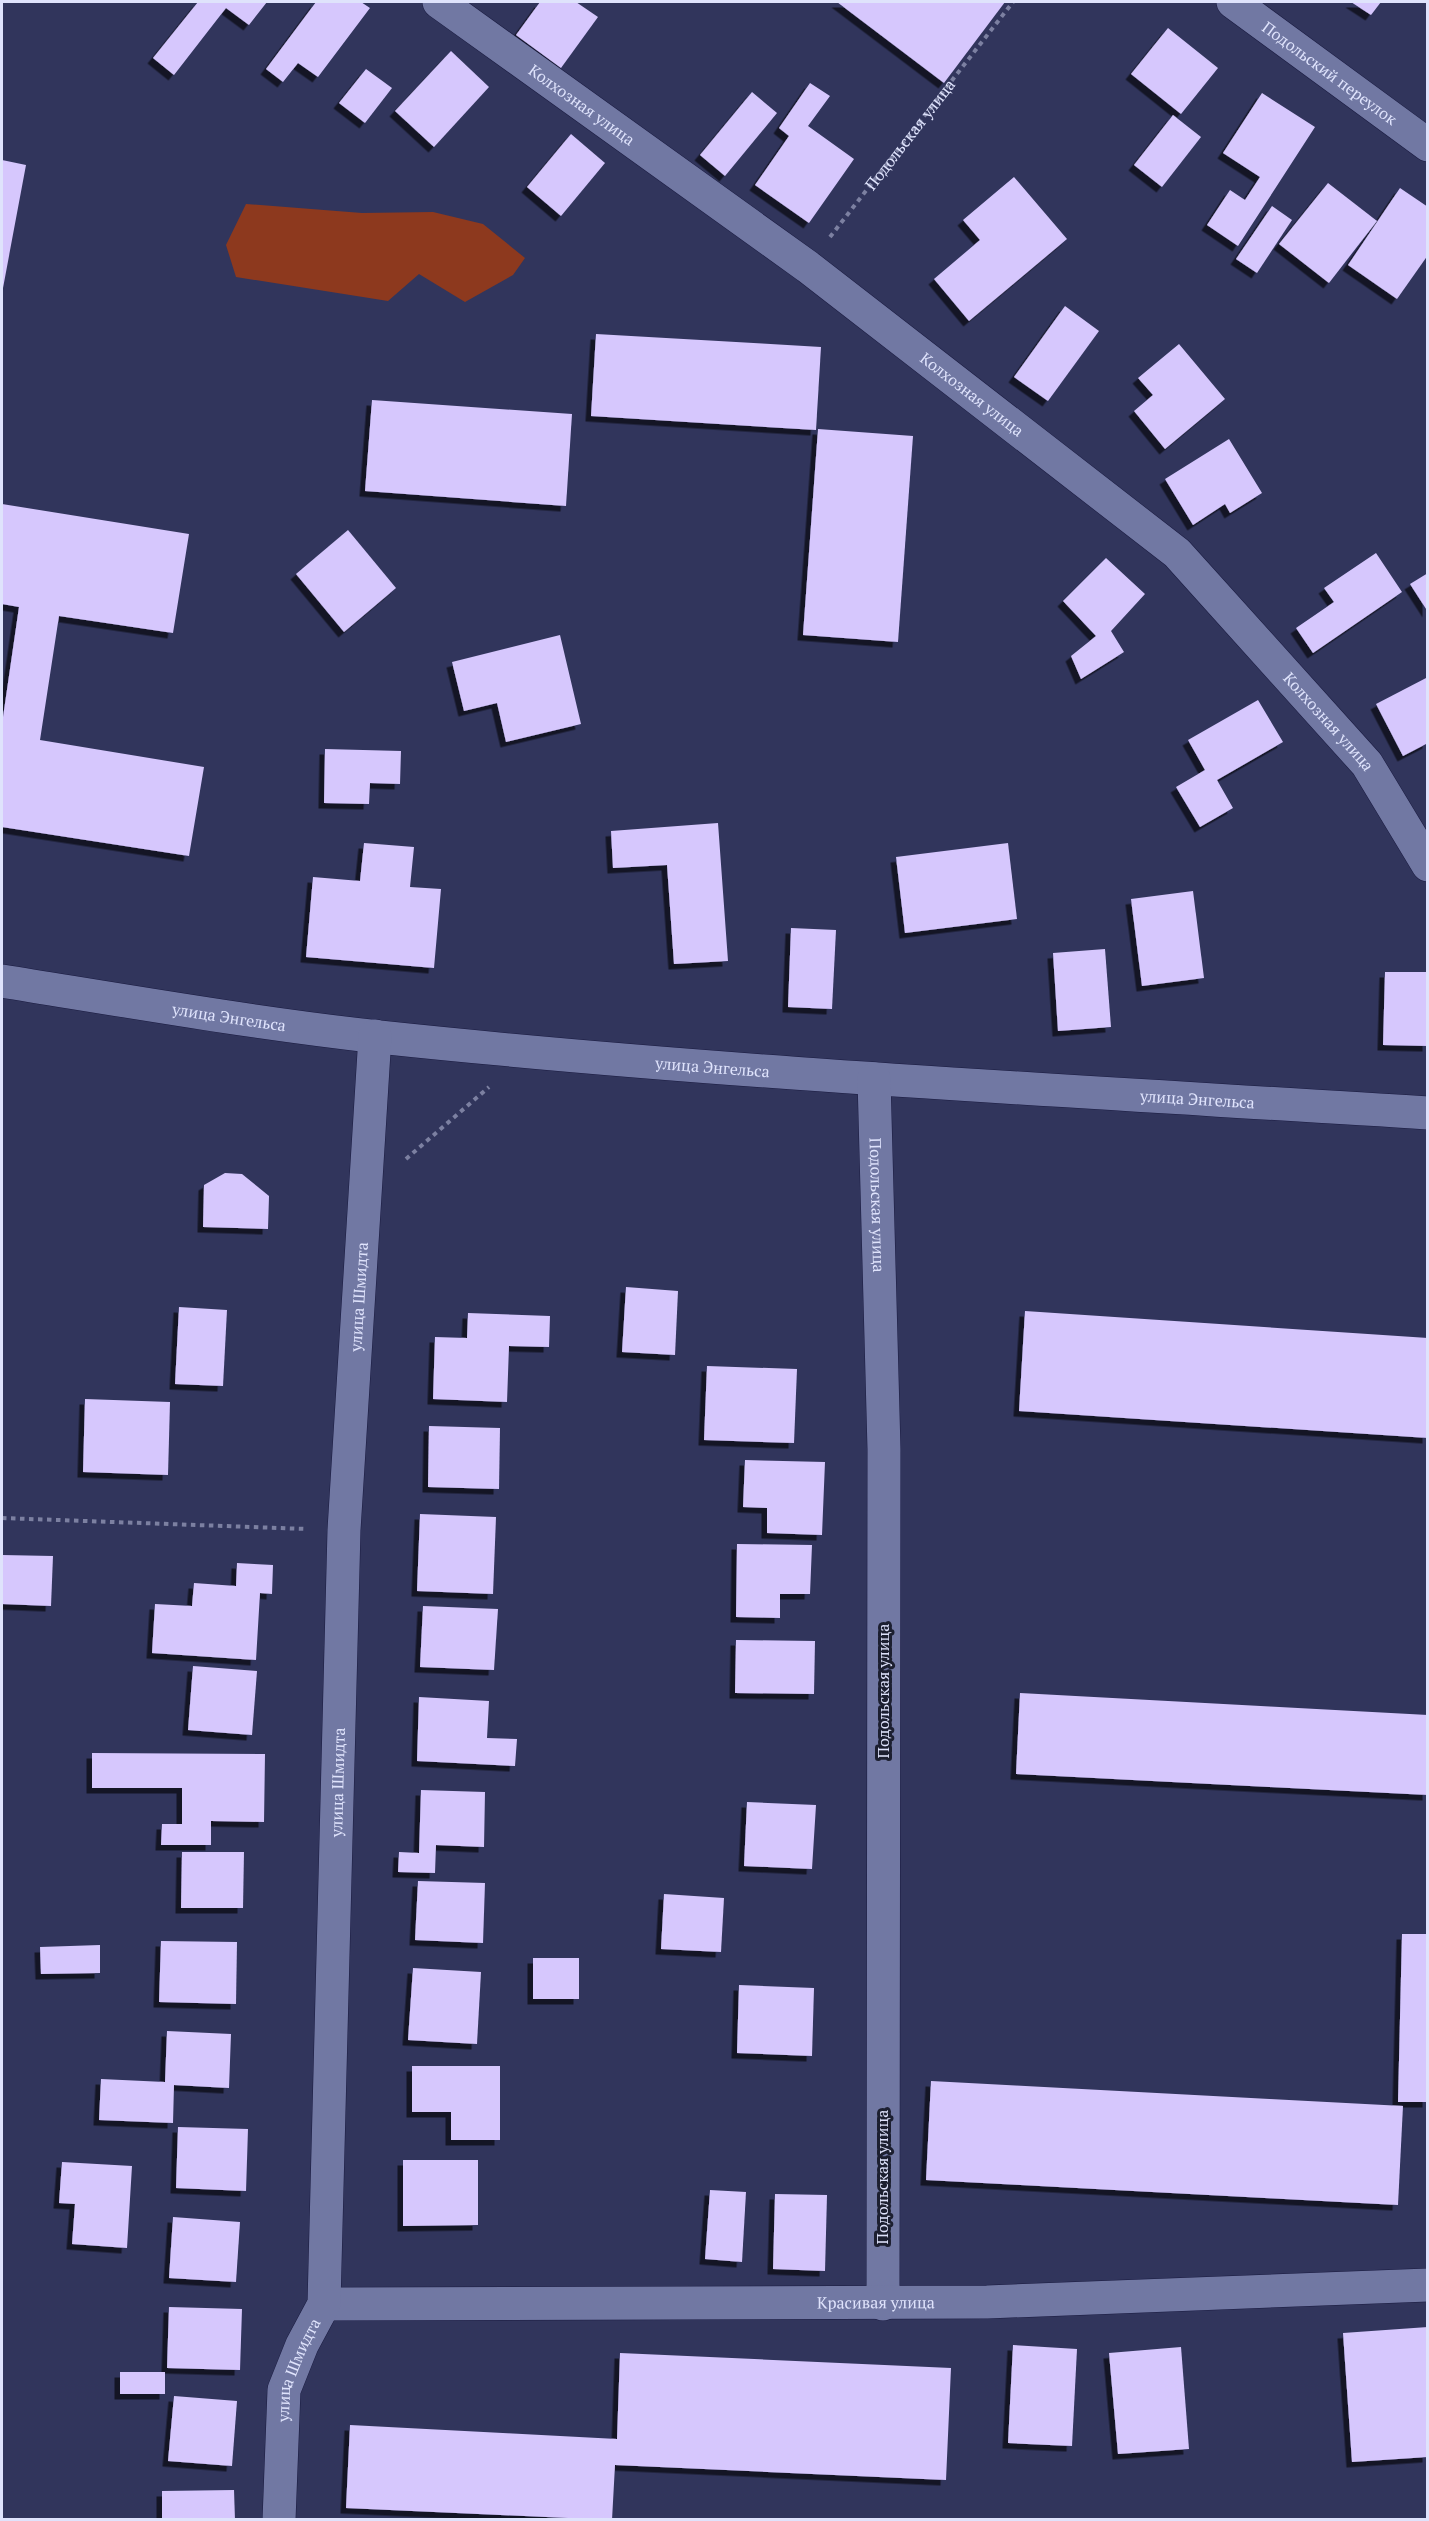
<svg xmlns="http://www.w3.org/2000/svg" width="1429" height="2521" font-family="'PT Serif',serif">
<defs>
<filter id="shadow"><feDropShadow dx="-5.5" dy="5.5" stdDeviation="0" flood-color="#0009"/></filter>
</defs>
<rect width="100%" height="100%" fill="#31355c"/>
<polygon fill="#8d391e" points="246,204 362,213 433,212 483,224 525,258 513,275 465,302 419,274 388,301 236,277 226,245"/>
<g fill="#d6c7fd" filter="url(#shadow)">
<polygon points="198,2 267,2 249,25 226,8 174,75 153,58"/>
<polygon points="316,2 361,2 370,8 318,77 298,63 283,82 266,69"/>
<polygon points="540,2 576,2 598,17 561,68 516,35"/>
<polygon points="837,2 1005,2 944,83"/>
<polygon points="1351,2 1381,2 1371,15"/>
<polygon points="1168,28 1218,68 1181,114 1131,74"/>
<polygon points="451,51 489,87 434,147 395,111"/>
<polygon points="366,69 392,88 365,123 339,103"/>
<polygon points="810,83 830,96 808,126 854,159 809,223 755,185 789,136 779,128"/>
<polygon points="752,92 777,113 725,176 700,155"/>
<polygon points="1262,93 1315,127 1238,246 1207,225 1230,190 1245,200 1260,177 1223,153"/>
<polygon points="1173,115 1201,137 1162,187 1134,165"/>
<polygon points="571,134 605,163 561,216 527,187"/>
<polygon points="2,160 26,165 3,288 2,288"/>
<polygon points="1014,177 1067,239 969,321 934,279 980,240 963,220"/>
<polygon points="1328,183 1377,221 1329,283 1279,244"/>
<polygon points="1400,188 1428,207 1428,255 1397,299 1348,265"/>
<polygon points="1272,206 1292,220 1257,273 1236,259"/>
<polygon points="1065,306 1099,331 1048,401 1014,377"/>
<polygon points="596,334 821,347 816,430 591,416"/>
<polygon points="1179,344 1225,399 1165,449 1134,411 1153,395 1138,378"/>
<polygon points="372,400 572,414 566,506 365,491"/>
<polygon points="818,429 913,436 898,642 803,635"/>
<polygon points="1229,439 1262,493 1230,513 1225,504 1193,525 1165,479"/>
<polygon points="2,504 189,534 173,633 59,616 40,740 204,767 189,856 2,827 2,724 19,607 2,604"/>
<polygon points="348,530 396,588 344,632 296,574"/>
<polygon points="1376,553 1402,592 1313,653 1296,628 1334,602 1324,588"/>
<polygon points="1106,558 1145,594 1111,631 1124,652 1081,679 1071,656 1096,636 1063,601"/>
<polygon points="1428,573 1428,612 1410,584"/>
<polygon points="560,635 581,724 506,742 497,703 464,711 452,662"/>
<polygon points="1428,677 1428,743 1403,756 1376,704"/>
<polygon points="1258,700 1283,742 1217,780 1233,808 1200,827 1176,787 1205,770 1188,740"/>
<polygon points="325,749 401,751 400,784 370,783 369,804 324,803"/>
<polygon points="718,823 728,961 674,964 667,865 613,868 611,831"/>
<polygon points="364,843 414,847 410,887 441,889 434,968 306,957 313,877 360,881"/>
<polygon points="1008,843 1017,919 905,933 896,857"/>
<polygon points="1193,891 1204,978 1142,986 1131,899"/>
<polygon points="791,928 836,930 832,1009 788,1007"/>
<polygon points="1105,949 1111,1027 1058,1031 1053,953"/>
<polygon points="1385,972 1428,972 1428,1046 1383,1045"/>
<polygon points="225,1173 242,1174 269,1196 268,1229 203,1227 204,1185"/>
<polygon points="626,1287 678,1291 675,1355 622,1352"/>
<polygon points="179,1307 227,1310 223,1386 175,1384"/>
<polygon points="1025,1311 1428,1338 1428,1438 1019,1411"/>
<polygon points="468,1313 550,1316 549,1347 509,1346 507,1402 433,1399 435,1337 467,1338"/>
<polygon points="707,1366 797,1369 794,1443 704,1440"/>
<polygon points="85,1399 170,1402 168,1475 83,1472"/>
<polygon points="429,1426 500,1428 499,1489 428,1487"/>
<polygon points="745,1460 825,1462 822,1535 767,1533 767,1508 743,1507"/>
<polygon points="420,1514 496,1517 493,1594 417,1591"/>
<polygon points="737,1544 812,1545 810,1594 780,1594 780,1618 736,1617"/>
<polygon points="2,1555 53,1556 51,1606 2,1604"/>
<polygon points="237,1563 273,1565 272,1594 260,1593 256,1660 152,1653 155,1604 192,1606 194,1583 236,1586"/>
<polygon points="423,1606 498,1609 494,1670 420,1667"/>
<polygon points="736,1640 815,1641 814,1694 735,1693"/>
<polygon points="193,1666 257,1671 252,1735 188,1730"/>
<polygon points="1020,1693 1428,1715 1428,1795 1016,1774"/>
<polygon points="419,1697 489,1701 487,1738 517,1739 515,1766 417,1761"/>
<polygon points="92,1753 265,1754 264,1822 211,1821 211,1845 161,1845 162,1824 182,1824 182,1788 92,1788"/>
<polygon points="421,1790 485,1792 484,1847 436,1845 435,1873 398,1872 399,1852 419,1853"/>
<polygon points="747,1802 816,1805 812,1869 744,1866"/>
<polygon points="182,1852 244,1852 243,1908 181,1908"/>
<polygon points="418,1881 485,1883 483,1943 415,1940"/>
<polygon points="664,1894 724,1898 721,1952 661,1949"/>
<polygon points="1402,1934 1428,1934 1428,2102 1398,2102"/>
<polygon points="161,1941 237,1942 236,2004 159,2002"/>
<polygon points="100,1945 100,1973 41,1974 40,1947"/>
<rect x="533" y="1958" width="46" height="41"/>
<polygon points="413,1968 481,1972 477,2044 408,2040"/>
<polygon points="739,1985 814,1988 812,2056 737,2053"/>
<polygon points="167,2031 231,2034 229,2088 174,2085 173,2123 99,2120 101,2079 165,2082"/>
<polygon points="412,2066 500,2066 500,2140 451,2140 451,2112 412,2112"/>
<polygon points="931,2081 1403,2106 1398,2205 926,2180"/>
<polygon points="178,2127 248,2129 246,2191 176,2188"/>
<polygon points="403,2160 478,2160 478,2225 403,2226"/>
<polygon points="62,2162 132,2166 127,2248 72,2244 75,2204 59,2203"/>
<polygon points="710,2190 746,2192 742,2262 705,2259"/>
<polygon points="775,2194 827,2195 825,2271 773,2269"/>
<polygon points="173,2217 240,2222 236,2282 169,2278"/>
<polygon points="169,2307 242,2309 240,2370 167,2368"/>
<polygon points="1428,2327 1428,2457 1352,2462 1343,2333"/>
<polygon points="1013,2345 1077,2349 1072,2446 1008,2443"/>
<polygon points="1181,2347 1189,2449 1118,2454 1109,2353"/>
<polygon points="620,2353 951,2368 946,2480 615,2465 612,2520 346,2508 350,2425 617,2439"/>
<rect x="120" y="2372" width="45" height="22"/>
<polygon points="174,2396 237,2401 232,2466 168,2461"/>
<polygon points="234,2490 235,2520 162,2520 162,2491"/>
</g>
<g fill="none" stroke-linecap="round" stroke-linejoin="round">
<defs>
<g id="minor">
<path id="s2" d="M439,2L808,267L1177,553L1367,764L1428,865"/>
<path id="s3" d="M1233,2L1428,145"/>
<path id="s4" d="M2,981C127,1001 253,1023 379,1037C727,1074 1078,1091 1428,1113"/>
<path id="s5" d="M874,1079L884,1449L883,2304"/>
<path id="s6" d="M324,2304L987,2302L1428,2285"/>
<path id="s7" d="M279,2520L284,2390L302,2345L324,2304L344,1530L375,1036"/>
</g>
</defs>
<use href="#minor" stroke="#1a1b40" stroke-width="34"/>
<g stroke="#7c80a1" stroke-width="4" stroke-dasharray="4.5 4.5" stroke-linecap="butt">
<path id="s1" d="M830,237L1013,2"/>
<polyline points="406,1159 489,1087"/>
<polyline points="2,1518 307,1529"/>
</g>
<use href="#minor" stroke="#7178a3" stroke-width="33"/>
</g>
<g text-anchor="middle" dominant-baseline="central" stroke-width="6" stroke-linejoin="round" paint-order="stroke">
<g font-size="16" fill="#dfe3fc" stroke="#1c1f30">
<text stroke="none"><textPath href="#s3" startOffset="120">Подольский переулок</textPath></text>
<text stroke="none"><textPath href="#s2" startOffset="176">Колхозная улица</textPath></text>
<text stroke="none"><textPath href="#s1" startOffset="130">Подольская улица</textPath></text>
<text stroke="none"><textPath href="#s2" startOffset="662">Колхозная улица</textPath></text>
<text stroke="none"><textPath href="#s2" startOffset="1148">Колхозная улица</textPath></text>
<text stroke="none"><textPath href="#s4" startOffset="230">улица Энгельса</textPath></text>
<text stroke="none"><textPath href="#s4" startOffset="716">улица Энгельса</textPath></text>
<text stroke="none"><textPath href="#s4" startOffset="1202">улица Энгельса</textPath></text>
<text stroke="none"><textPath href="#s5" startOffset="126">Подольская улица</textPath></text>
<text stroke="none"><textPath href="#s7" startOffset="1233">улица Шмидта</textPath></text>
<text transform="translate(883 1691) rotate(-90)">Подольская улица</text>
<text stroke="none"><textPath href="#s7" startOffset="747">улица Шмидта</textPath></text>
<text transform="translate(882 2177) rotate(-90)">Подольская улица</text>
<text stroke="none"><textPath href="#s6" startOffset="552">Красивая улица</textPath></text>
<text stroke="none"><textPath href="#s7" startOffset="153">улица Шмидта</textPath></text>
</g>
</g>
<rect width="1429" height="2521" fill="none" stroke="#dfe3fc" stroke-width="6"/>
</svg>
